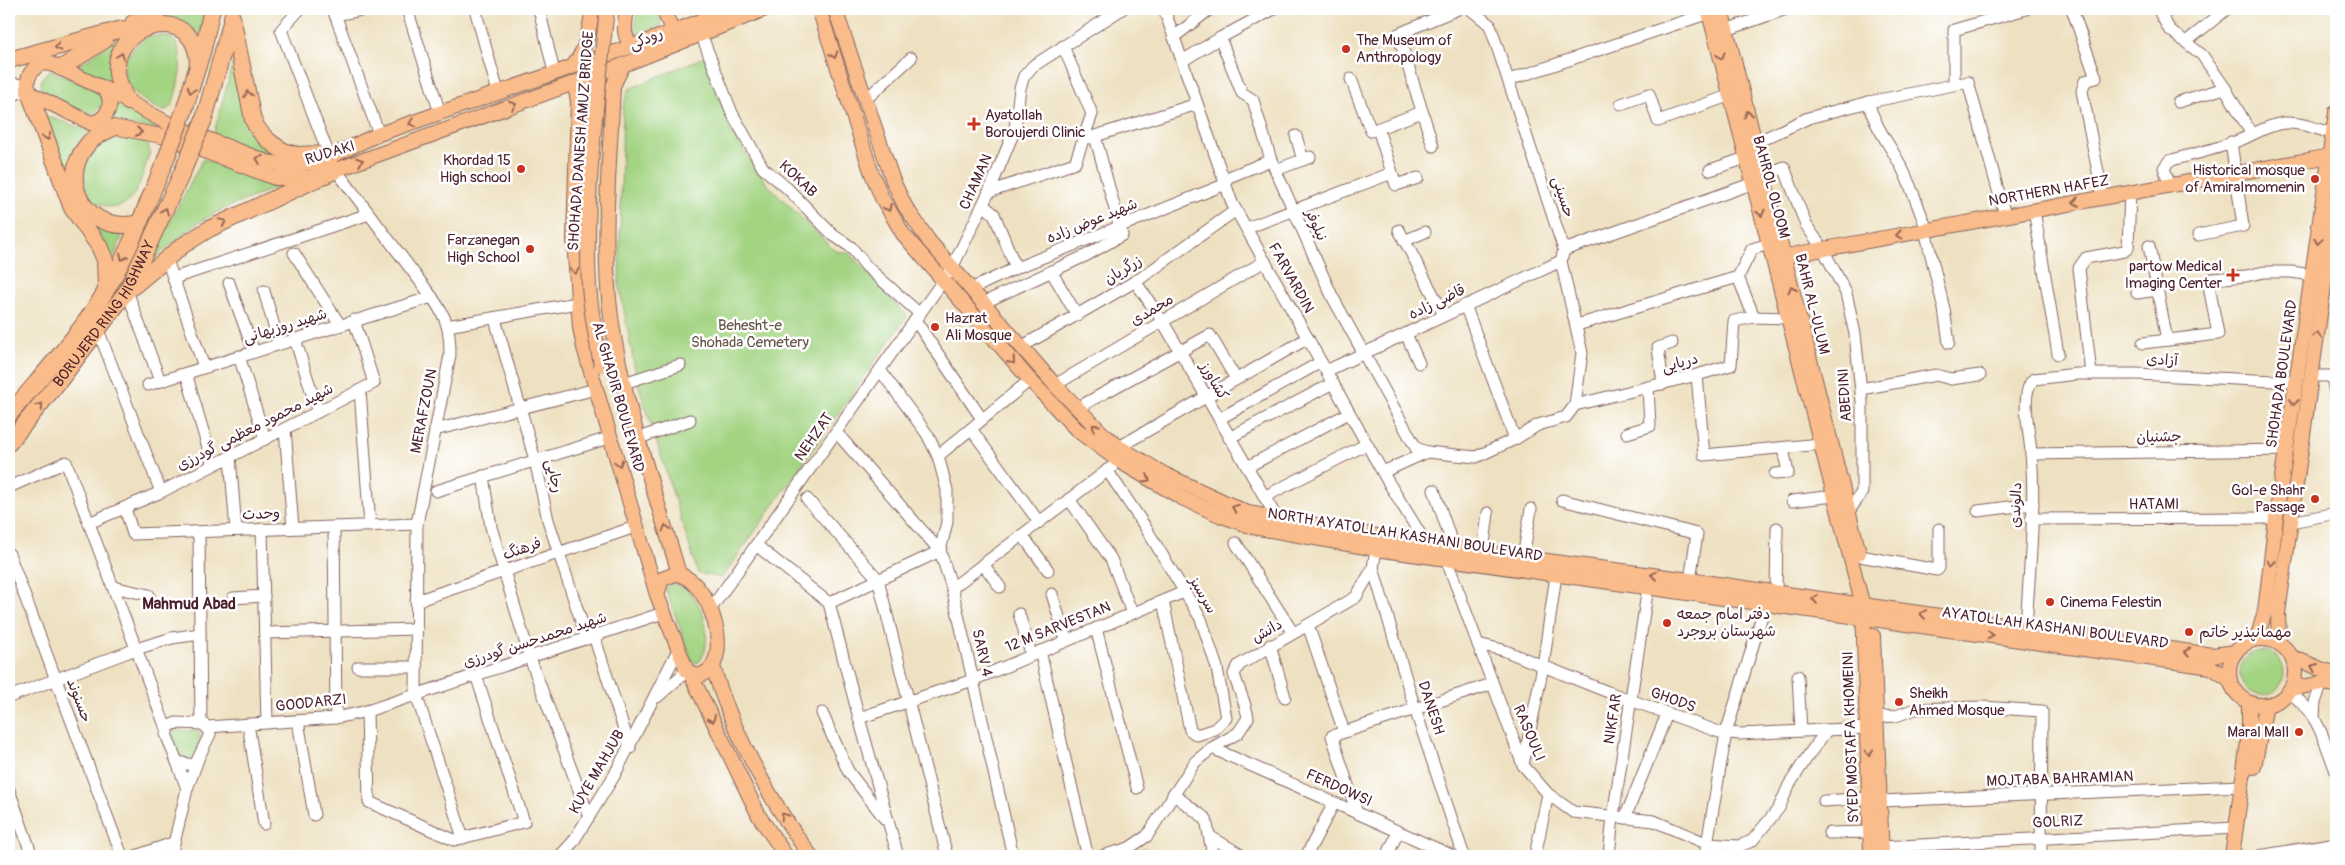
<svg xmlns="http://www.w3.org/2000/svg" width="2345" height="865" font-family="Pangolin,'Playpen Sans Arabic',sans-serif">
<rect width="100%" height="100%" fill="#fff"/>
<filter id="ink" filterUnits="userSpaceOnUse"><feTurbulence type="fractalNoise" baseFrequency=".02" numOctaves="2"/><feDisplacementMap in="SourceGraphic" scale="10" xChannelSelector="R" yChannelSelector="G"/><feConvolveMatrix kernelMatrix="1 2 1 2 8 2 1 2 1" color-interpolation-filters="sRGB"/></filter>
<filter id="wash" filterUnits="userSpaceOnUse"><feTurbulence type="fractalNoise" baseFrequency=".0096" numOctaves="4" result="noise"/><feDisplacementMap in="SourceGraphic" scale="20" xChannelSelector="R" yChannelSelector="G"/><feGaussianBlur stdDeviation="1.12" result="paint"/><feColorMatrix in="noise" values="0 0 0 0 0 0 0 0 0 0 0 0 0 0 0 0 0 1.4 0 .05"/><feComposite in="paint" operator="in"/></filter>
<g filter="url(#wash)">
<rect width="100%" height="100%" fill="#eee1c1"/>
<g fill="#a3d482" stroke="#767a56">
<path d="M171,9H204L201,38C177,13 160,15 131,30L113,85L77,67L134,25Z"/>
<polygon points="637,9 656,9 662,25 635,35"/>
<path d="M150,36C154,36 161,35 166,36C191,43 177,90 172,106L164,111C125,96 105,61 150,36Z"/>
<path d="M235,55L248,129C257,147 273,154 289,163L213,137Z"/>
<polygon points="704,57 732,133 766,183 835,251 849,253 907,316 722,578 698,573 637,380 619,283 623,106 629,89"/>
<path d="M49,70L98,90L104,101C99,109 96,113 87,115L42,92C39,83 42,76 49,70Z"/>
<polygon points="117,100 159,130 109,121 114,114"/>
<path d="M41,114L89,131C84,137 77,143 74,150C63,174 73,207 94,224C102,231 114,231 124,232L113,258L99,233L78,209L72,197L57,140Z"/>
<path d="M113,137C127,136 137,136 148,145L150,152C139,183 133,225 90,199C78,171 84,149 113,137Z"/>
<polygon points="203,159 280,186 221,210 199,222 149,262"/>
<path d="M670,584C701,584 717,641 699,662L696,663L692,660L666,591V586Z"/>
<circle cx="2262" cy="673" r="22"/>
<path d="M177,730L197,731L201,737L194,758L184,760C178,754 171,740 174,731Z"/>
<polygon points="1145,848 1146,856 1116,856"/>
</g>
</g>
<g filter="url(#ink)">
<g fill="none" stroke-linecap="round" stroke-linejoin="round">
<defs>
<g id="minor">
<polyline points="300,9 281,30 330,158"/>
<polyline points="333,9 379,134"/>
<polyline points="407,9 440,113"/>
<polyline points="475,9 498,92"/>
<polyline points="539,9 554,72"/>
<polyline points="1164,9 1232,203 1387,480 1427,545"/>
<polyline points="2072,9 2096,78 2085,81 2082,91 2103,197"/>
<polyline points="2158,9 2169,29 2202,55 2225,88 2251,133"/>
<polyline points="335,15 366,9"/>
<polyline points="1726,30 1786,9"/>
<polyline points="701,34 732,113 763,168 787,188 833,235 851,247 867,267 920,314"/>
<polyline points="1174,37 1210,9"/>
<polyline points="1220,38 1274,9"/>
<polyline points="2187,41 2227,9"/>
<polyline points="1182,61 1220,38 1242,93 1253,100 1271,160 1332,296 1416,448 1427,452"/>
<polyline points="1351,79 1371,131 1422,112"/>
<polyline points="1509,80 1709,13"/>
<polyline points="9,83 27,86"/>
<polyline points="1954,84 1954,30 2026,9"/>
<polyline points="9,97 28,89"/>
<polyline points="865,100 911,58"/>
<path d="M1868,102C1875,127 1890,145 1902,168C1912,188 1919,209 1927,230"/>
<polyline points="2178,102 2225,88"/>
<polyline points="1621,104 1649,94 1658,121 1731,95"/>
<polyline points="1378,129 1396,185 1418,178"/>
<polyline points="1296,136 1303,160"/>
<polyline points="1089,138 1197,104"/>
<polyline points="1755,143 1808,118 1869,102 1968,82 2005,215"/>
<polyline points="1433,146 1398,34 1458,9"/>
<path d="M336,170L432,297C447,319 450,327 450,355L417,524L416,694L463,838"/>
<polyline points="1276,170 1310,157"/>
<polyline points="1710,170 1746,158"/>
<polyline points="1763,176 1784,167 1806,225 1823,249 1846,293 1855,334 1862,401 1862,492 1849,511"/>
<polyline points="1224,179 1271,160"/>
<path d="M2170,185L2164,168L2169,161C2192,154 2218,149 2240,140C2255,134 2267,125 2284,123C2300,122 2318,129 2333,134"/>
<polyline points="989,192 1075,163 1092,114 1063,46"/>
<polyline points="983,205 994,214 1016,268"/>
<polyline points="2034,210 2058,354"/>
<polyline points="1247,228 1392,173"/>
<polyline points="1399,230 1444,315"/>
<polyline points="1925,230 1944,309 1949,343"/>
<polyline points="2198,235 2243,226 2231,142"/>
<polyline points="1404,241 1425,232"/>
<polyline points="2149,246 2167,340"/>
<polyline points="1564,250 1754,183"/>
<polyline points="294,253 340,325"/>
<polyline points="167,260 204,367"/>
<polyline points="1051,271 1077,315"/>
<polyline points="1738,277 1754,317"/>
<polyline points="174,278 369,214"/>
<polyline points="1135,281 1163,322 1278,520"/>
<polyline points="229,283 254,352"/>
<polyline points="971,289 1016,268 1226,184"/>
<polyline points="127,291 160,381"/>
<polyline points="264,291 279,344"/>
<polyline points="2137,293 2157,290"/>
<polyline points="983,303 1087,255 1122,235 1095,136"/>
<polyline points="1465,305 1515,439"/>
<polyline points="495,319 535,460 548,520 587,639"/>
<polyline points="915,320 982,419"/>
<polyline points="1577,325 1738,277 1752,249 1769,244"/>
<polyline points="447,326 577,303"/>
<polyline points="98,330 161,492"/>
<polyline points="1406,334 1419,363"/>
<polyline points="295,339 318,412"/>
<polyline points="2143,343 2218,334 2209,286 2212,279 2246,276 2264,272 2291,272 2313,275"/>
<polyline points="1021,347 1141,278 1236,210"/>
<polyline points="239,356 265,439"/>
<polyline points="880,370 927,434 938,456 947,490 947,522 940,551 952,588 1013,856"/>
<polyline points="1326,371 1561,261"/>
<polyline points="186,373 213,465"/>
<polyline points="2091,374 2079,268 2086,258 2124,251 2128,248 2130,192"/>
<polyline points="1697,375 1704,455 1821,444"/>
<polyline points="2311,376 2336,376"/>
<polyline points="2332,376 2336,399"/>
<polyline points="624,383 680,365"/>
<polyline points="1663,384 1658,348 1672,343"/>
<polyline points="148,385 432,297"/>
<polyline points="1055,385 1265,261"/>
<polyline points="1861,389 1936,375 1951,379 1980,375"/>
<polyline points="360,390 370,526"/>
<polyline points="1575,405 1697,375 1731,365 1734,321 1754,317 1788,318"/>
<polyline points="1077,408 1210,335 1236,379"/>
<polyline points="1219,419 1321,362"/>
<polyline points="285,429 293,528"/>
<polyline points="971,429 1039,522"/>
<polyline points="435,430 596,389"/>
<polyline points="1627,433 1650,426 1648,387"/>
<polyline points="639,438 690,420"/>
<polyline points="1229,438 1333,383"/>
<polyline points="1119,447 1308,338"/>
<polyline points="2031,454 2288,450"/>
<polyline points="938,456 1030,380"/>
<polyline points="230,457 236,530"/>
<polyline points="1247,467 1349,413"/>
<polyline points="1107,470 1144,525 1201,619 1217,668 1226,718 1215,729 1197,735 1190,730 1163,601"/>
<polyline points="1383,472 1427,452 1476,457 1515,439 1538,425 1566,417 1575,405 1582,353 1561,261 1564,250 1490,25 1470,9"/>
<polyline points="1775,474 1788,473 1783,448"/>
<polyline points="483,476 491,527 530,658 589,817"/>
<polyline points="9,487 66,462 167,731"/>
<polyline points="1434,490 1454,549"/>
<polyline points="436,491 612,437"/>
<polyline points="1264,497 1367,444"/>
<polyline points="807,499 878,579 947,856"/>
<polyline points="1069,499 1111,559 1132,613"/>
<polyline points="1562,500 1697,534 1690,580"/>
<polyline points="1792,501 1834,496"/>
<polyline points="125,508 133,534 417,524"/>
<polyline points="1978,511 2033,504"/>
<polyline points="2031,519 2276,518"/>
<polyline points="2291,522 2336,513"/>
<polyline points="89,523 161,492 374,383 354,320"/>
<polyline points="334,527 336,718"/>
<polyline points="262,529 267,723"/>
<polyline points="199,532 201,724"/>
<polyline points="1022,535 1048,570"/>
<polyline points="1236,543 1293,633"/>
<polyline points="756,545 829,603 859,718 898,856"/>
<polyline points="1483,552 1488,513"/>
<polyline points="9,554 122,856"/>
<polyline points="1860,556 1937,570 1939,568 1939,529"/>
<polyline points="1523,558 1531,509"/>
<polyline points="1447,561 1523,765 1548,794 1573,812 1654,821 1708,844 1739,846 1752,841 1779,808 1789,785 1810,753 1827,730"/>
<polyline points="983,564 1000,587"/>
<polyline points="1373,568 1415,709 1464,856"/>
<polyline points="113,587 149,595"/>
<polyline points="952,588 1112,467"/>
<polyline points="1776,593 1777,528"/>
<polyline points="1052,594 1066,640"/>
<polyline points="233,598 264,596"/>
<polyline points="416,601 638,526"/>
<polyline points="829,603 940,551 836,432"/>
<polyline points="710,610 952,268 989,192 1015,129 1020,88 1024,76 1033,66 1122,9"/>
<polyline points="1019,614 1031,654"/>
<polyline points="1308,625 1344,732"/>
<polyline points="1096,628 1137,788"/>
<path d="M2026,629C2029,571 2036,511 2031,453C2030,433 2019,392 2034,379L2077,374H2137L2296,382"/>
<polyline points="265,633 417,629"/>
<polyline points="594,636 630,748"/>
<polyline points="1478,644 1503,650 1608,692 1719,732 1740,734 1868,728"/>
<polyline points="1270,645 1285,697"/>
<polyline points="1040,651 1086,849"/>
<polyline points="358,667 417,667"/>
<polyline points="1798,676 1801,731"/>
<path d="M2289,692C2319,714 2323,738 2336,771"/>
<polyline points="9,697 136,649 172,638 200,634"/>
<polyline points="657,697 687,671"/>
<polyline points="367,711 369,802 454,840 524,822 476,675"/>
<polyline points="822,713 848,771 885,819"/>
<polyline points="1878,717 1896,716 1915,709 1981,707 2042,711 2041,856"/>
<polyline points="2314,717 2315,702 2322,683"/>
<polyline points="859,718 973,680 1184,592"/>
<polyline points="298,721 314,815"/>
<polygon points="176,723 204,724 210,734 196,763 193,765 177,762 166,734 169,726"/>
<polyline points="248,724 264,824"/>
<polyline points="207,727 336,718 367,711 663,613"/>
<polyline points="1212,748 1453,856"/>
<polyline points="177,762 187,789 197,762"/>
<polyline points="1523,765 1543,666 1556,575"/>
<polyline points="9,790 32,856"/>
<polyline points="1173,794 1206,819 1213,856"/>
<polyline points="1824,801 1870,798"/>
<polyline points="1881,801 2241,786"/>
<polyline points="1357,813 1332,736 1492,684"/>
<polyline points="1625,818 1667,714"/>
<polyline points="1829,833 1870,832"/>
<polyline points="1211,837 1243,856"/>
<polyline points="1882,847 2235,828"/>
<polyline points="136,856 173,843"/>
<polyline points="171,856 187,789"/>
<polyline points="560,856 573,842 614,776 678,650"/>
<path d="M1102,856L1129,848L1147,836L1195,762L1212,748L1238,733L1248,718C1246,703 1238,689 1234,674L1239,665L1356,597L1373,568L1376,549"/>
<polyline points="1306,856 1334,803"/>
<polyline points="1387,856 1398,832"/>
<polyline points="1535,856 1548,794"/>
<polyline points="1609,856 1613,816 1648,587"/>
<polyline points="1705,856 1726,733 1766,603"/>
<polyline points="2259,856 2336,843"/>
</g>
<g id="major">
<path d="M627,9C625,23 622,34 631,46"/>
<polyline points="663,9 673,32"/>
<polyline points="819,9 871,171 882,198 903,234 1030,380 1077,430 1119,461 1182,498 1222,516 1253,527 1376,549 2211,667 2230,680"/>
<polyline points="835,9 893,181 905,206 929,241 1055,385 1103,434 1119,447 1164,474 1248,513 1427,545 1690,580 2212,655 2236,652"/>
<polyline points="1708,9 1863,606 1871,856"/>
<polyline points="1721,9 1859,553"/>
<path d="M41,63L51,64L105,89C115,103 108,120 91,123L31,94C23,82 30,70 41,63Z"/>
<path d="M623,65L613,86C610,162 601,241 611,317C623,405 655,490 679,574"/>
<path d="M573,66C587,49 589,30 593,9"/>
<path d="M574,83L578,101L574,239L580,328L584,348L657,595L687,671L697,676C739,668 710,576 675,574L662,579L657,595"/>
<polyline points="105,89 171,125 267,162 291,166 321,161 379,134 673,32 730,9"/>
<polyline points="91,123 167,137 275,178 307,178 336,170 623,65 765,9"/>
<polyline points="1775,258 2330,156"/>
<polyline points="1873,636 1882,856"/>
<circle cx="2262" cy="672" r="33"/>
<polyline points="2257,639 2265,611 2276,518 2336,112"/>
<polyline points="2279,643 2278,613 2336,200"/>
<polyline points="2292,657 2323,670 2336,673"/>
<path d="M713,666C730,727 772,805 811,856"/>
<polyline points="691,675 759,816 786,856"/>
<polyline points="2291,689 2322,683 2336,685"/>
<polyline points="2254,767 2266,705"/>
<polyline points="2232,856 2249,734 2249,703"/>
</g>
<g id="highway">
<path d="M232,17L253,120C260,136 280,154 299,155C313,155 315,152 330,158"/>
<polyline points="133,23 161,9"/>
<polyline points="9,60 122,29"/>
<polyline points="61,68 105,40"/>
<polyline points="29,92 72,208 99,246 105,260 106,286"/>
<path d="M128,102C123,93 118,84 117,73C112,20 199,2 198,66"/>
<polyline points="184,111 203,49 212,9"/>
<polyline points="204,119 231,23"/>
<path d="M113,128C104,132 93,137 87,145C55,184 90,236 139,223"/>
<polyline points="131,288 182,246 209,229 336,170"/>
<path d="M9,415C42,375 80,335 107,289C130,250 146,206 164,164"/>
<path id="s1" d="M9,443L60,380L127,291L182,173"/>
</g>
</defs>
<use href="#minor" stroke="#836360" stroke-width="13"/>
<use href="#major" stroke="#836360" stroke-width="16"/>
<use href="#highway" stroke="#836360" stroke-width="18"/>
<use href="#minor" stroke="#fff" stroke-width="11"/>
<use href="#major" stroke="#f9bc8a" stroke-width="14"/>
<use href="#highway" stroke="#f9bc8a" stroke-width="16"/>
<defs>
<path id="major-bridge" d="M601,365C596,339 591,312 589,286C584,194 597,100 607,9"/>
<g id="highway-bridge">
<polyline points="164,164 184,111"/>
<polyline points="182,173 204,119"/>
</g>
</defs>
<use href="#major-bridge" stroke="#836360" stroke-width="16" stroke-linecap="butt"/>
<use href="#highway-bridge" stroke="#836360" stroke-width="18" stroke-linecap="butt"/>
<use href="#major-bridge" stroke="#f9bc8a" stroke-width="14"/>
<use href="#highway-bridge" stroke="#f9bc8a" stroke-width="16"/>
</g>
<defs><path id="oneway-chevron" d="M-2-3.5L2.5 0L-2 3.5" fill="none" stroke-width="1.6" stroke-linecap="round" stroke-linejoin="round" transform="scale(1.25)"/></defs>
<g stroke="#996656">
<use href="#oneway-chevron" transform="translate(58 47) rotate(166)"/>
<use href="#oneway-chevron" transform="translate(834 55) rotate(72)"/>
<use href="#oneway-chevron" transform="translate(121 56) rotate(-69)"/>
<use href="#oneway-chevron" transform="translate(1721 56) rotate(75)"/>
<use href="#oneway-chevron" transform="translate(191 90) rotate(108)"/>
<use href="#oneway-chevron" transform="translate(248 94) rotate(-102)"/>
<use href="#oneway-chevron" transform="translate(513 105) rotate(-20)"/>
<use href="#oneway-chevron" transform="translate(1748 114) rotate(-104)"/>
<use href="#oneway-chevron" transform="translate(412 123) rotate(161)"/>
<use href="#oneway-chevron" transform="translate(139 132) rotate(9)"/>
<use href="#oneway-chevron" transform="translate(47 137) rotate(68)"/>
<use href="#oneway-chevron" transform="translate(259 159) rotate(-159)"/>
<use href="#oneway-chevron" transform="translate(360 161) rotate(-20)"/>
<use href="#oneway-chevron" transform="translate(2076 202) rotate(170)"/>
<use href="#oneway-chevron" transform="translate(888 208) rotate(62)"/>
<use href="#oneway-chevron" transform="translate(165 211) rotate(-66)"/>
<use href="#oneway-chevron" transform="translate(1761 213) rotate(76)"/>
<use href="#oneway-chevron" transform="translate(223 222) rotate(-26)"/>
<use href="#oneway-chevron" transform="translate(1899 235) rotate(170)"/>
<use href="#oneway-chevron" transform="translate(2318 241) rotate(98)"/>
<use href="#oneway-chevron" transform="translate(123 257) rotate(116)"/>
<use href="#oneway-chevron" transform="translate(575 271) rotate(86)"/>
<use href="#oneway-chevron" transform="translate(1792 289) rotate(-104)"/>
<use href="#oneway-chevron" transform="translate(2317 335) rotate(-82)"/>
<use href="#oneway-chevron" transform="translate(1012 361) rotate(49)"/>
<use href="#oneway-chevron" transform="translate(2294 402) rotate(97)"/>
<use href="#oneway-chevron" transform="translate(40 406) rotate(-51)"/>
<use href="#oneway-chevron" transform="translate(1095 427) rotate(-136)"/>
<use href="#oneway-chevron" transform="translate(619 463) rotate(74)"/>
<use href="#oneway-chevron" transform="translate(1147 479) rotate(31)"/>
<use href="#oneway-chevron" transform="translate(1235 508) rotate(-159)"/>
<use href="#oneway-chevron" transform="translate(666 528) rotate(-107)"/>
<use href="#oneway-chevron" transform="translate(2271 563) rotate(97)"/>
<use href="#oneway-chevron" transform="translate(1654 575) rotate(-172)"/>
<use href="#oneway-chevron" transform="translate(1815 599) rotate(-172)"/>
<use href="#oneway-chevron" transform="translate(1923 614) rotate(-172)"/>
<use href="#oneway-chevron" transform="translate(1990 635) rotate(8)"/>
<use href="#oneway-chevron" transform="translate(2187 652) rotate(-172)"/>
<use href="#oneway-chevron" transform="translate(2314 667) rotate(-157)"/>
<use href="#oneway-chevron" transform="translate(712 719) rotate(65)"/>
<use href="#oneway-chevron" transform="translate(1869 753) rotate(88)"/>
<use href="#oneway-chevron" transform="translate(784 816) rotate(-123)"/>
</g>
</g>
<g fill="#c8321e" stroke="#fff" stroke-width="2">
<circle cx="1346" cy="49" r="5"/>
<path d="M971.5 116.5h5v5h5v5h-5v5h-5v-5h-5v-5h5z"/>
<circle cx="521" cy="169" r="5"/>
<circle cx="2315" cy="179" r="5"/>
<circle cx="530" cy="249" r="5"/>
<path d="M2230.5 267.5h5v5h5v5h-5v5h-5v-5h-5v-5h5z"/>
<circle cx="935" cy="327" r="5"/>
<circle cx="2315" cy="499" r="5"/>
<circle cx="2050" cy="602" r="5"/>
<circle cx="1667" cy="623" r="5"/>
<circle cx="2189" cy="632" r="5"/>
<circle cx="1899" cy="702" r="5"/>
<circle cx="2299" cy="732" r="5"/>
</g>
<g text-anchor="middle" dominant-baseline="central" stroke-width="5" stroke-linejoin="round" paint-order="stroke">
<g font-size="15" fill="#4a1f2b" stroke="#fff">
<text transform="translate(646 39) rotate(-22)">رودکی</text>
<text transform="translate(581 141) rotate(-86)">SHOHADA DANESH AMUZ BRIDGE</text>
<text transform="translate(330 153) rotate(-17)">RUDAKI</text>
<text transform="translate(798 179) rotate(43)">KOKAB</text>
<text transform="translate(976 182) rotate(-66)">CHAMAN</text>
<text transform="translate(1771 187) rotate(75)">BAHROL OLOOM</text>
<text transform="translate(2049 191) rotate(-10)">NORTHERN HAFEZ</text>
<text transform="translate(1563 197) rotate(72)">حسینی</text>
<text transform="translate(1092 221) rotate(-22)">شهید عوض زاده</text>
<text transform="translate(1316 225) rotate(66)">نیلوفر</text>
<text transform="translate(1123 270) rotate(-32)">زرگریان</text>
<text transform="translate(1291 278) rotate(61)">FARVARDIN</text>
<text transform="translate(1437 302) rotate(-26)">قاضی زاده</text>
<text transform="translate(1812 304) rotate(76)">BAHR AL-ULUM</text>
<text transform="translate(1152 310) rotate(-31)">محمدی</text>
<text stroke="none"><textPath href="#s1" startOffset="161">BORUJERD RING HIGHWAY</textPath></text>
<text transform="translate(285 326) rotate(-17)">شهید روزبهانی</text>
<text transform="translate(2162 360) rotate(3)">آزادی</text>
<text transform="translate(1680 363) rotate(-15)">دریایی</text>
<text transform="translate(2282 374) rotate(-82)">SHOHADA BOULEVARD</text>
<text transform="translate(1214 381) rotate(60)">کشاورز</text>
<text transform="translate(1845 395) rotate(-94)">ABEDINI</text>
<text transform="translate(618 397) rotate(74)">AL GHADIR BOULEVARD</text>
<text transform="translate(424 411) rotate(-79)">MERAFZOUN</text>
<text transform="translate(255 427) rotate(-27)">شهید محمود معظمی گودرزی</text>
<text transform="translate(814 437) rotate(-55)">NEHZAT</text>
<text transform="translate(2159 437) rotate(-1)">جشنیان</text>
<text transform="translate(554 476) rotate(77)">رجایی</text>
<text x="2154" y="504">HATAMI</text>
<text transform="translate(2016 505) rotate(-88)">دالوندی</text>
<text transform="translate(261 514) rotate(-2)">وحدت</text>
<text transform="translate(1405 535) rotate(9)">NORTH AYATOLLAH KASHANI BOULEVARD</text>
<text transform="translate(522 549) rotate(-19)">فرهنگ</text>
<text transform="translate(1203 595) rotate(60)">سرسبز</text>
<text transform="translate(1058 627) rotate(-22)">12 M SARVESTAN</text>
<text transform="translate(2055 628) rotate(8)">AYATOLLAH KASHANI BOULEVARD</text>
<text transform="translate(1267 631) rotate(-30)">دانش</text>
<text transform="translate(535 640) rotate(-18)">شهید محمدحسن گودرزی</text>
<text transform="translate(982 653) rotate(77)">SARV 4</text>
<text transform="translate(79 700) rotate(69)">حسنوند</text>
<text transform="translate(1673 700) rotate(20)">GHODS</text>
<text transform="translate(311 703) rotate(-6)">GOODARZI</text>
<text transform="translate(1431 708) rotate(72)">DANESH</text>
<text transform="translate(1613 719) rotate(-81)">NIKFAR</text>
<text transform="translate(1529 733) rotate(67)">RASOULI</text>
<text transform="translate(1851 737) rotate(-92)">SYED MOSTAFA KHOMEINI</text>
<text transform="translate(597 772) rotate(-60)">KUYE MAHJUB</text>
<text transform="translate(2060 779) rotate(-2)">MOJTABA BAHRAMIAN</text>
<text transform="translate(1339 788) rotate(24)">FERDOWSI</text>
<text transform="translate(2058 822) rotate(-3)">GOLRIZ</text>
</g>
<g font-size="15" fill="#4a1f2b" stroke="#fff" text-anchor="start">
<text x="1356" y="40">The Museum of<tspan x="1356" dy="17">Anthropology</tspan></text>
<text x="985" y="115">Ayatollah<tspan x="985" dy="17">Boroujerdi Clinic</tspan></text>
<text x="511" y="160" text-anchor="end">Khordad 15<tspan x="511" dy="17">High school</tspan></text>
<text x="2305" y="170" text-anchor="end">Historical mosque<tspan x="2305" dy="17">of Amiralmomenin</tspan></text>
<text x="520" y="240" text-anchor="end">Farzanegan<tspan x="520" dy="17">High School</tspan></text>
<text x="2222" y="266" text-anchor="end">partow Medical<tspan x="2222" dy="17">Imaging Center</tspan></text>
<text x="945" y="318">Hazrat<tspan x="945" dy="17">Ali Mosque</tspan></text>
<text x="2305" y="490" text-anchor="end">Gol-e Shahr<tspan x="2305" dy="17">Passage</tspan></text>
<text x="2060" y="602">Cinema Felestin</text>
<text x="1677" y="614">دفتر امام جمعه<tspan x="1677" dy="17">شهرستان بروجرد</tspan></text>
<text x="2199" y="632">مهمانپذیر خاتم</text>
<text x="1909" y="693">Sheikh<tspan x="1909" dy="17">Ahmed Mosque</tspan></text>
<text x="2289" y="732" text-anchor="end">Maral Mall</text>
</g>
<g font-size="15" fill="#655545" stroke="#fff">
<text x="750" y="325">Behesht-e<tspan x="750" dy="17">Shohada Cemetery</tspan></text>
</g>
<g font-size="16" font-weight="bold" fill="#4a1f2b" stroke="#fff">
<text x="189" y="604">Mahmud Abad</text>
</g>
</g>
<rect width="2345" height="865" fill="none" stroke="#fff" stroke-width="30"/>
</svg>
